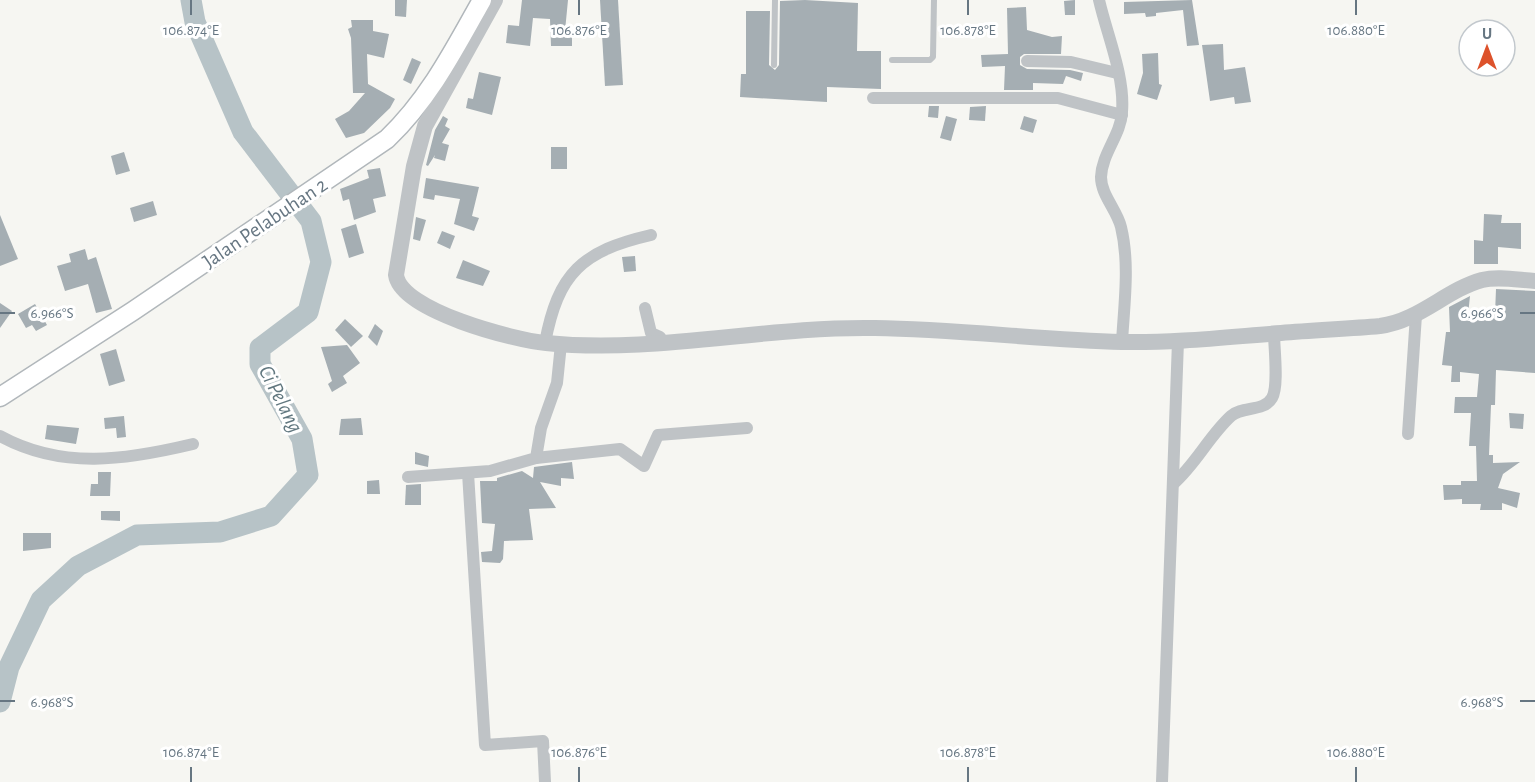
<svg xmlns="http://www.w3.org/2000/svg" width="1535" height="782" font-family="'Alegreya Sans',sans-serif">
<rect width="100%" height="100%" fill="#f6f6f2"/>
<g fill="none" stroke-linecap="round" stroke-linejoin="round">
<polyline stroke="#b7c3c7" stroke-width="21" points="0,702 9,667 41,600 78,566 137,535 220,532 271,516 308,475 302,439 260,364 260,348 308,312 321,262 311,221 243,132 195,22 191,0"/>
</g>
<g fill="#a5aeb3">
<polygon points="395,0 407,0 406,17 395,16"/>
<polygon points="522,0 568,0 565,31 572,31 572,46 551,46 550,19 533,18 530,46 506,43 508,25 519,26"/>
<polygon points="600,0 618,0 623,85 605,86"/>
<polygon points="805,0 858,3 857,51 881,51 881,89 827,87 827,102 740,97 741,74 746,74 746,11 770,11 769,65 775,70 779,65 780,1"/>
<polygon points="1075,0 1075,15 1065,15 1064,1"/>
<polygon points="1192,0 1199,45 1187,46 1183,10 1156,13 1156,16 1146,17 1145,13 1124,14 1124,2"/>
<polygon points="1026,7 1027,30 1052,37 1062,36 1061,54 1024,54 1020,57 1020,65 1027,69 1070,70 1083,73 1081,81 1066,76 1063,84 1033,83 1033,90 1004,90 1005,66 982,67 981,55 1008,54 1007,8"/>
<polygon points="351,20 373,20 373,31 389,34 384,58 367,54 368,84 395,99 390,108 364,133 346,138 335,119 349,111 365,93 353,93 351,38 348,29 352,27"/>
<polygon points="1223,44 1224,70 1245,67 1251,102 1235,104 1234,97 1210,101 1202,45"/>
<polygon points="1158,53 1159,84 1162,85 1157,100 1137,94 1143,73 1142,54"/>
<polygon points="412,58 421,62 411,84 403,80"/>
<polygon points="479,72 501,77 492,115 466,108 468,98 473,99"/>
<polygon points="929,106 939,106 938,118 928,117"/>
<polygon points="986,106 985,121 969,120 970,107"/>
<polygon points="443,116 448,119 445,126 450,129 442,143 449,145 445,161 434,158 435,155 428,166 426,165 435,130"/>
<polygon points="946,116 957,119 951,141 940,138"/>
<polygon points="1024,116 1037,120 1033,133 1020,129"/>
<rect x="551" y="147" width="16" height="22"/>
<polygon points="124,152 130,171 116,175 111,156"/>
<polygon points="380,168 386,196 373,199 376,212 354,220 349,199 343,201 340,189 369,178 367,170"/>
<polygon points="426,178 479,187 472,216 479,218 474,231 454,224 460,199 435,195 434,200 423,198"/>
<polygon points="153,201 157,215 134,222 130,208"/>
<polygon points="1484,214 1502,215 1501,223 1521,223 1521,249 1498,247 1498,264 1474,264 1474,240 1483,241"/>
<polygon points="0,215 18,259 0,266"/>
<polygon points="416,217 426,220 420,241 413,239"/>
<polygon points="356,224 364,253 349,258 341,229"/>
<polygon points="442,231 455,236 450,249 437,243"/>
<polygon points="85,249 88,260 96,257 112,309 96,313 88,284 65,291 57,266 71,262 69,254"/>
<polygon points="635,256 636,271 624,272 622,257"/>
<polygon points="463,260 490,271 483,286 456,278"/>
<polygon points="1496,289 1535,291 1535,373 1496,370 1495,405 1491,405 1489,455 1493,455 1493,463 1520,462 1503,474 1498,488 1520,493 1517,508 1502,503 1502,510 1480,510 1481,504 1462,504 1462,499 1444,500 1443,485 1461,485 1461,481 1477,481 1476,446 1469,446 1471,413 1454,413 1455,397 1477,397 1479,374 1460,372 1460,382 1451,382 1452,366 1442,365 1446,332 1450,332 1449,307 1470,296 1468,315 1495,314"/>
<polygon points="0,303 12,311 0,328"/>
<polygon points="35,304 47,325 36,331 32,325 26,328 18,314"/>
<polygon points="345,319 363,336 351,347 335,330"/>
<polygon points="375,324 383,331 377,346 368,337"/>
<polygon points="347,345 360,363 343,376 347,383 332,392 328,384 332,381 321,347"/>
<polygon points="116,349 125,381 109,386 100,354"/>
<polygon points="1509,413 1524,414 1523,429 1510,428"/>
<polygon points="124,416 126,437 117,438 116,428 105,429 104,418"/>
<polygon points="361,418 363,435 339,435 341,419"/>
<polygon points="47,425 79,428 76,444 45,439"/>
<polygon points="415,452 429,456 428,467 415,464"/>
<polygon points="572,462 574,479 561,478 561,486 540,482 556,508 529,509 533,540 504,541 503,559 500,563 482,562 481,552 492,551 495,524 482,523 480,481 497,481 497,478 522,471 533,478 534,467"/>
<polygon points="98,472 111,472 110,496 90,496 91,484 98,484"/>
<polygon points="379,480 380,494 367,494 367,481"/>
<polygon points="421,484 421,505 405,505 406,485"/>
<polygon points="101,511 120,511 120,521 101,520"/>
<polygon points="23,533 51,533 51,548 23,551"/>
</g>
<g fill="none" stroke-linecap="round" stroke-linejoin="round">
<defs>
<path id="secondary" d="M0,397L133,311L387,139C429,99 454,50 482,0"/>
</defs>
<use href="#secondary" stroke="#b1b7bb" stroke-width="21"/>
<g stroke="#bfc3c6" stroke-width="6">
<polyline points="892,60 930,60 933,57 934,0"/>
<polyline points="774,65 775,0"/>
</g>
<g stroke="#bfc3c6" stroke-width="12">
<path d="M1099,0C1107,35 1125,76 1122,112C1121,135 1102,153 1101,177C1101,195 1117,210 1121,227C1130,264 1124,305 1122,342"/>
<polyline points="1027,61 1071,62 1117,73"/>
<polyline points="873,98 1058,98 1122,115"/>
<polyline points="645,308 651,333 660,337 663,343"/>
<path d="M545,343C558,273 582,251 651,235"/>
<polyline points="1408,434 1416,315"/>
<path d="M0,436C62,470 126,460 193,444"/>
<polyline points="536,458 620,449 644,466 658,435 747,428"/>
<polyline points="468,473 485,745 543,741 545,782"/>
<polyline points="408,477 490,471 536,458 541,428 557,383 561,344"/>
<path d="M1173,484C1196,464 1209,436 1231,416C1242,406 1264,412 1272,398C1279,386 1274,348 1274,333"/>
<polyline points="1162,782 1178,341"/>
</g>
<path stroke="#bfc3c6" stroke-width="16" d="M495,0L425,126L414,166L396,275C401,311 514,340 546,343C656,354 765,326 875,328C957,329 1040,340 1122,342C1175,343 1228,337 1281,333C1314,330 1347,329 1380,326C1419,321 1446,290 1482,280C1498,276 1518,280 1535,281"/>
<use href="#secondary" stroke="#fff" stroke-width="18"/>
</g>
<path fill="none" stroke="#667682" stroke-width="2" d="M191,0V15M579,0V15M968,0V15M1356,0V15M0,313H15M1520,313H1535M0,701H15M1520,701H1535M191,767V782M579,767V782M968,767V782M1356,767V782"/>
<g text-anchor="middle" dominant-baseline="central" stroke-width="6" stroke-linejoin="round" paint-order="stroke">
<g font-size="21" fill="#667682" stroke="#fff">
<text transform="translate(265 223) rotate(-34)">Jalan Pelabuhan 2</text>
</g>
<g font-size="22" font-style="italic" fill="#61777f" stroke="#fff">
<text transform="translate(281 399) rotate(63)">Ci Pelang</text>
</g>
</g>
<g font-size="15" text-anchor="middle" fill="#667682" stroke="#fff" stroke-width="6" stroke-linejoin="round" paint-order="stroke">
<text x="191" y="35">106.874°E</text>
<text x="579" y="35">106.876°E</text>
<text x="968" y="35">106.878°E</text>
<text x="1356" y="35">106.880°E</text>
<text x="52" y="318">6.966°S</text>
<text x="1482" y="318">6.966°S</text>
<text x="52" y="707">6.968°S</text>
<text x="1482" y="707">6.968°S</text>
<text x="191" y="757">106.874°E</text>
<text x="579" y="757">106.876°E</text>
<text x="968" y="757">106.878°E</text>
<text x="1356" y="757">106.880°E</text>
</g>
<g transform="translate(1487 48)"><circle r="28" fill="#ffffff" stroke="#c2c8cd" stroke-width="1.5"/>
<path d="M0-4.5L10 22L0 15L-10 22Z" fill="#dd522b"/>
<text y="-9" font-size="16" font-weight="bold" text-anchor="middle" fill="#667682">U</text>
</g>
</svg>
